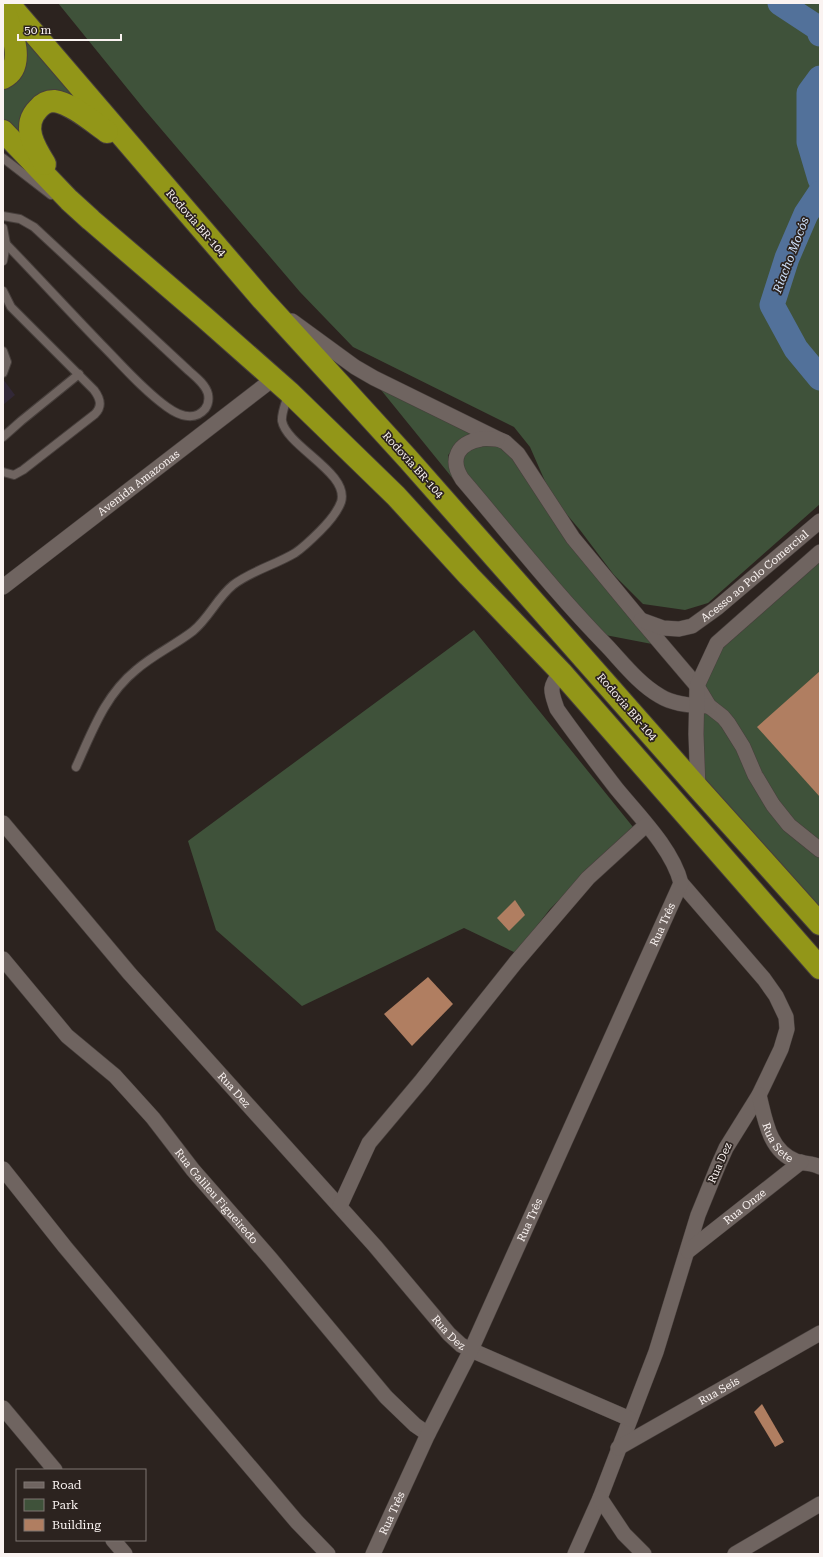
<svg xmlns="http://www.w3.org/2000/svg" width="823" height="1557" font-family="'Roboto Serif',serif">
<rect width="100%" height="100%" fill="#2c231f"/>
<polygon fill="#322837" points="3,379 15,395 3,405"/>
<g fill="#3f523a">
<polygon points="4,3 132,132 49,96 29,145 3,131 3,79 15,72"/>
<polygon points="58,3 820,3 820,504 708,603 685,610 643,604 614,575 580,530 552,497 530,447 514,427 353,347 300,292 144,109"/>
<polygon points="377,385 478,433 463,442 448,455 454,480"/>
<polygon points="493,443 509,453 652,644 600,634 462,472 460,459 466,450"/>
<polygon points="820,554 820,917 704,784 698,703 719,644"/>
<polygon points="474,630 633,827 550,909 516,953 464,928 302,1006 216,930 188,841"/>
</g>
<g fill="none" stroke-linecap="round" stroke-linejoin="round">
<g stroke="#52719a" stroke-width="25">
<polyline points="780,3 818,28 820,34"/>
<polyline points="820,78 809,93 809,142 820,179"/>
<polyline points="820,193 806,214 787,258 772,305 796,349 820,378"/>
</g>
</g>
<g fill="#b07e61">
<polygon points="820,671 820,797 757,727"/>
<polygon points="515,900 525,915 509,931 497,918"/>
<polygon points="428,977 453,1004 412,1046 384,1014"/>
<polygon points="762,1404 784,1442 775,1447 754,1412"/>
</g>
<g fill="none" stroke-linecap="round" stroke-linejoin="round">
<defs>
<g id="service">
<polyline points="3,158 51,195"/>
<path d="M3,216L20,219L34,227L189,371C196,377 206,385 208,394C209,399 208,405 205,409C194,422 178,415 167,407C142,389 122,365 101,344C69,311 38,277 6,244"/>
<polyline points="3,228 6,244 3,261"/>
<path d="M3,291L11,307L94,390C100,398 103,406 95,414L23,470L14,475L3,472"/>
<polyline points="3,351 7,362 3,373"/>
<polyline points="3,437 21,421 79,374"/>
<path d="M76,767C92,732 105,695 136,670C153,655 175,645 193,631C209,618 217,598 233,585C251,571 275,565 295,553C304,547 312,539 320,531C328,523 337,513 341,502C350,473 287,447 282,421C281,414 286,402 288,395"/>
</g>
<g id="minor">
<polyline points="292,321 355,367 374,378 498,439 505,442 518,454 573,538 640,619 697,686 709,706 723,717 728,723 743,747 755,775 773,805 789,825 820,850"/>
<path d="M497,439C492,439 486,438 481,439C458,443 449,459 462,479C510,535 555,593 607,646C623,663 639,684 660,696C674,705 693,706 709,706"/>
<path id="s1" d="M3,587L273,379"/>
<path id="s2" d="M641,620L663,628L679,629L692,626L717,608L820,521"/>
<path d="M561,672C548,688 551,691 557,709C576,736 596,762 616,788C638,815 672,848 681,883L764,979L776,996L786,1017L787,1029L781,1049L759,1095L726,1148L718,1166L698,1215L656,1352L600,1498L575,1554"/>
<polyline points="698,788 696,734 697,686 717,643 820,552"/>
<path id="s3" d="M3,823L130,974L375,1246L449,1334L461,1345L471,1350L630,1419"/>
<path id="s4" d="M3,959L67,1036L115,1076L153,1118L193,1170L270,1258L386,1397L415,1425L428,1434"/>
<path id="s5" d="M759,1095C765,1119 769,1151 796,1161C804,1164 813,1163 820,1167"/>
<polyline points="3,1169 65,1247 178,1382 297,1522 328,1554"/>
<polyline points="340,1206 369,1143 422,1080 516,962 588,878 646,825"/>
<path id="s6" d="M688,1251L801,1162"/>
<polyline points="3,1408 55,1470"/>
<path id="s7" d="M618,1448L820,1333"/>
<polyline points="600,1498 624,1534 644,1554"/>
<polyline points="113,1540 125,1554"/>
<path id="s8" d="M373,1554L428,1434L471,1350L681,883"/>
<polyline points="735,1554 820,1504"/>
</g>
<g id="trunk">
<polyline points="8,3 262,299 408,459 698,788 820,924"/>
<path d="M3,7C10,26 28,66 3,78"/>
<polyline points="3,131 69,200 91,220 204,317 289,392 396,496 469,576 561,672 820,968"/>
<path d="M45,164C35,148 21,126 38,109C42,104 47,101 54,101C71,103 93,122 107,132"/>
</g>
</defs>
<use href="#service" stroke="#473f3c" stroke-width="10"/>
<use href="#minor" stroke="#473f3c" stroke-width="16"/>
<use href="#trunk" stroke="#473f3c" stroke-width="24"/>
<use href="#service" stroke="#6f6460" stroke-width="8"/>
<use href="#minor" stroke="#6f6460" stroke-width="15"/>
<use href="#trunk" stroke="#929618" stroke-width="22"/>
</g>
<g text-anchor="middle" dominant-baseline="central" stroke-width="3.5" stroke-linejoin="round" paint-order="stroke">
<g font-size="11" fill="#faf3f1" stroke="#2c231f">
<text transform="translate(196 223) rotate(49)">Rodovia BR-104</text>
<text transform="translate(413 465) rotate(48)">Rodovia BR-104</text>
<text stroke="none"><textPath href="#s1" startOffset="171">Avenida Amazonas</textPath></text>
<text stroke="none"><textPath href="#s2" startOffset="133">Acesso ao Polo Comercial</textPath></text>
<text transform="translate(627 707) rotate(49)">Rodovia BR-104</text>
<text stroke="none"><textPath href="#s8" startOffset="693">Rua Três</textPath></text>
<text stroke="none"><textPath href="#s3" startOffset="353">Rua Dez</textPath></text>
<text stroke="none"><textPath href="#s5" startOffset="52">Rua Sete</textPath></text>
<text transform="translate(720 1163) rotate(-66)">Rua Dez</text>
<text stroke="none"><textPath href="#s4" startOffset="320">Rua Galileu Figueiredo</textPath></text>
<text stroke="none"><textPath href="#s6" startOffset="72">Rua Onze</textPath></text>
<text stroke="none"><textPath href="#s8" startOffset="369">Rua Três</textPath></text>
<text stroke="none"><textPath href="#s3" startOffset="677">Rua Dez</textPath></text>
<text stroke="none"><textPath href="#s7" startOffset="116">Rua Seis</textPath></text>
<text stroke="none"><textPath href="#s8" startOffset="45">Rua Três</textPath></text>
</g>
<g font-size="12" font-style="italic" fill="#d1e5ff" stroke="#2c231f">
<text transform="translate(791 255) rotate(-69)">Riacho Mocós</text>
</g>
</g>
<rect width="823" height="1557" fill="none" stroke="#faf3f1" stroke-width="8"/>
<rect x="16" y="1469" width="130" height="72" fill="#2c231f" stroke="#7e7673"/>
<rect x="24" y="1482" width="20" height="6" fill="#6f6460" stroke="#7e7673"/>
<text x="52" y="1489" font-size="12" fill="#faf3f1">Road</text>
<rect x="24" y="1499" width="20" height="12" fill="#3f523a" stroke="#7e7673"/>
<text x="52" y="1509" font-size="12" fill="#faf3f1">Park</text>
<rect x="24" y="1519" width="20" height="12" fill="#b07e61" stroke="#7e7673"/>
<text x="52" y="1529" font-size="12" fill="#faf3f1">Building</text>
<path d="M18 34v6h103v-6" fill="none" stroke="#faf3f1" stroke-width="2"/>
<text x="24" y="34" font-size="12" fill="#faf3f1" stroke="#2c231f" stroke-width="3" paint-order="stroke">50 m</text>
</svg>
